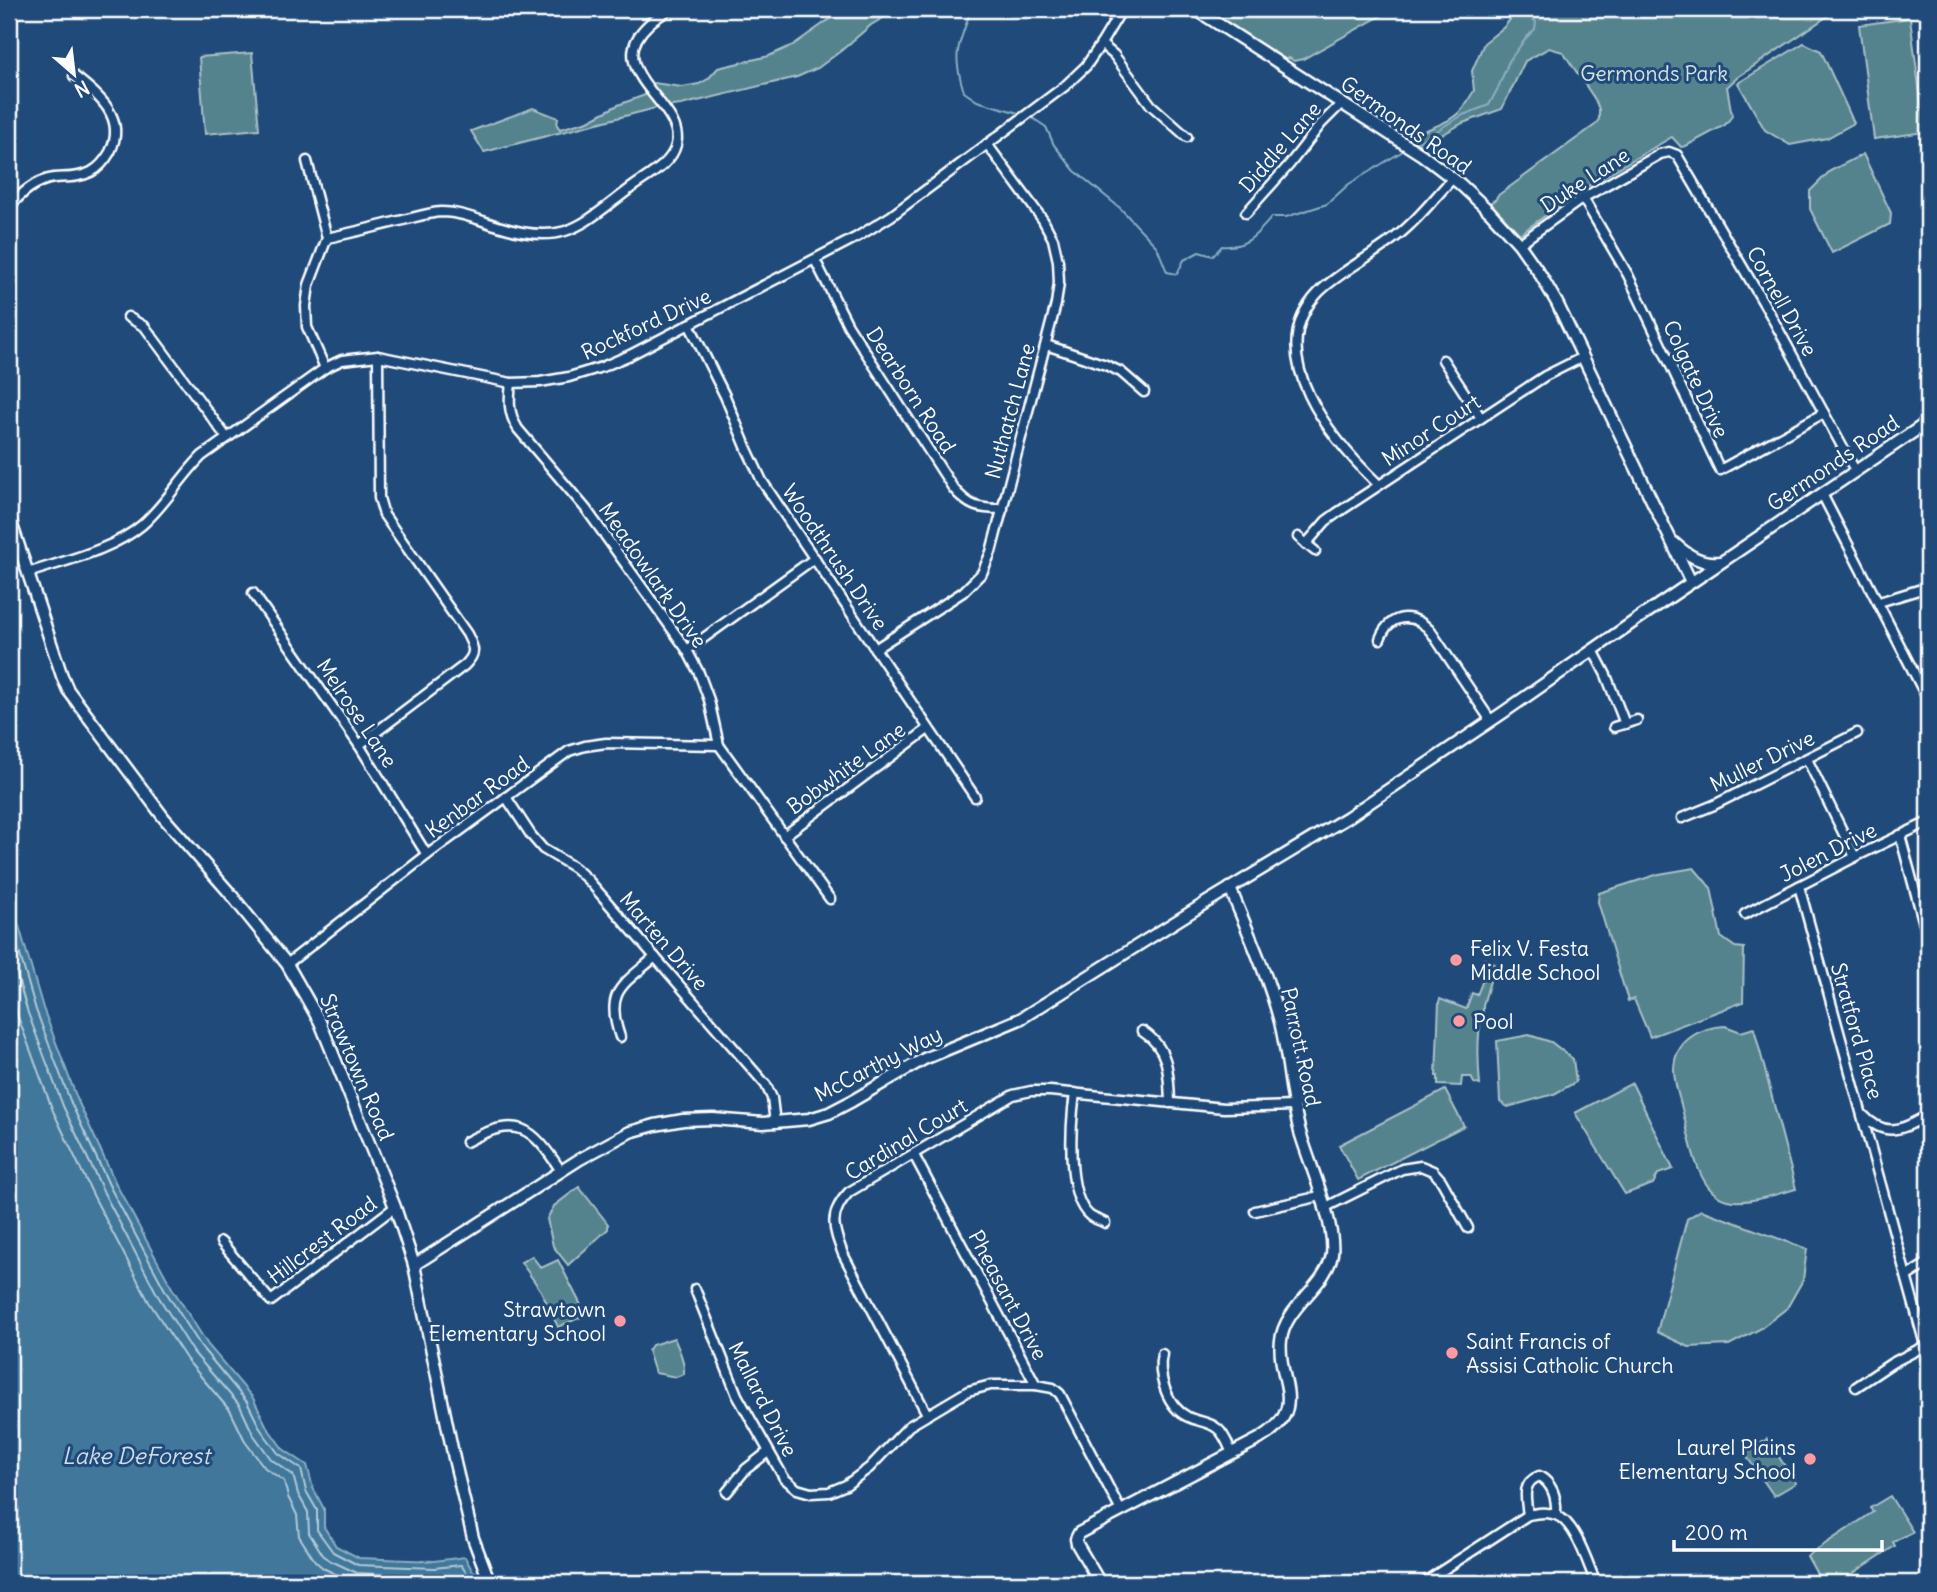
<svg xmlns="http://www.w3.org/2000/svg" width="1937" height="1592" font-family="Delius,sans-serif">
<rect width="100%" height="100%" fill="#1f4a7a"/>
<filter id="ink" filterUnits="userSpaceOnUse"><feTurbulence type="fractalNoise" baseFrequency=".0143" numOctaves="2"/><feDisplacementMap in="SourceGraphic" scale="14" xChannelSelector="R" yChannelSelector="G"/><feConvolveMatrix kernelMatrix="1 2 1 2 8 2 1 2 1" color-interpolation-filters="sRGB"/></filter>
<g filter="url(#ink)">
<g fill="#54838d" stroke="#aac1c6" stroke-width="2">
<polygon points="844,9 898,9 871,25 842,50 818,68 797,77 681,105 656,108 484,152 471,131 533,108 558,118 557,125 560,129 588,121 618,105 648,94 654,83 682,87 699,84 708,79 718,68 769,56 793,45"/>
<polygon points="1206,9 1393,9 1303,59 1294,61 1289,58 1285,60"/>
<path d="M1517,9H1838L1738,77L1727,87L1732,116L1725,125L1686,146L1681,147L1672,137L1579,191L1520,234L1490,203L1496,199L1497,196L1595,125L1599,119V109L1594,98L1563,52L1549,48L1525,61L1502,109L1463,123L1424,145L1419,144L1414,140L1416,134C1432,127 1456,121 1465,105C1469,100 1470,96 1474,91L1472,71L1484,43L1504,27L1517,11Z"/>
<polygon points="1910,18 1925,132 1874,139 1859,25"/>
<polygon points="1804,43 1821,51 1854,123 1827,138 1790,145 1765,130 1738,83"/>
<polygon points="252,53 259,129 205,134 199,57"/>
<polygon points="1863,154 1891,213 1890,224 1832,253 1810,209 1810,191 1830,171"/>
<polygon points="1694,868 1711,888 1721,937 1735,947 1744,948 1743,1002 1650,1037 1634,999 1628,1001 1598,902 1599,893 1659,874"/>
<path d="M1483,959L1495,964L1483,1005V1018H1481C1477,1041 1478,1063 1480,1085L1474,1083L1471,1077H1462L1461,1086L1438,1085V1076H1436L1439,1002L1440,999L1466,1009L1472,993L1477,995L1486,972L1479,969Z"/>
<path d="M1725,1026L1741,1032L1754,1028L1796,1189C1776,1194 1747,1205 1727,1200C1697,1192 1691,1142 1684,1117C1681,1102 1674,1085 1674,1070C1674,1041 1700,1027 1725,1026Z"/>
<polygon points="1529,1035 1551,1042 1573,1059 1576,1082 1554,1094 1508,1107 1500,1102 1497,1041"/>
<polygon points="1632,1083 1673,1169 1658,1174 1653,1184 1625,1194 1575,1113"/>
<polygon points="1445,1090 1464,1126 1358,1180 1339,1145"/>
<polygon points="579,1187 608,1224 608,1229 568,1265 553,1246 547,1219 554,1206"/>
<polygon points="1701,1210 1807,1249 1803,1280 1787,1308 1760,1329 1729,1345 1689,1347 1657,1332 1687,1219"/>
<polygon points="532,1256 541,1268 558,1260 586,1315 558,1327 541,1291 521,1262"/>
<path d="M674,1338C679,1349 685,1362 684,1374L676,1377L655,1373L648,1351L652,1345Z"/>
<polygon points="1767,1439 1796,1483 1774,1496 1745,1454"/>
<polygon points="1890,1496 1913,1532 1893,1542 1895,1546 1838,1583 1822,1583 1807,1556 1873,1512 1870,1508"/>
</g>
<polygon fill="#3f779b" stroke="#8cadc3" stroke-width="2" points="9,892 43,1008 78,1101 117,1186 172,1288 208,1345 253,1398 267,1427 283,1449 307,1465 313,1488 324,1509 324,1527 336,1546 359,1558 434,1561 465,1557 472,1570 479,1574 481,1579 457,1583 9,1583"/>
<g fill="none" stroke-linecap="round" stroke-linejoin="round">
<g stroke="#b2c9d7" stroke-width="2">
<polyline points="9,917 36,1010 71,1103 111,1189 166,1292 202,1348 247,1402 261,1430 278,1453 301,1469 306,1491 317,1510 317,1530 333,1552 358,1565 434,1568 461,1565 470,1578 470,1583"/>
<polyline points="9,948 28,1013 63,1106 104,1193 158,1296 194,1353 240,1406 253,1434 271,1459 293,1475 298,1494 308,1512 309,1533 323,1555 329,1560 357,1573 434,1577 455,1575 461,1583"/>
<polyline points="9,985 18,1017 53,1111 94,1197 149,1302 187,1360 231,1412 246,1443 265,1468 284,1481 288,1497 297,1515 299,1536 315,1561 323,1568 354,1583"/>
</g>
<g stroke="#8cadc3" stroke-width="2">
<path d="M971,9C959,48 951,50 964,92L977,101L1022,114"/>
<path d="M1031,117L1046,127L1054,145L1075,171L1120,208L1157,247L1167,272L1177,274L1184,260L1199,252L1213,256L1222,246C1247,248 1257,234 1272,217H1286L1327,204L1349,184L1403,151"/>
<polyline points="1416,143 1463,115 1489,105 1498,88 1509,61 1526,38 1535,29 1536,22 1527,14 1526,9"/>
<polyline points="492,1574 509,1575 522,1583"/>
</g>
<defs>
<g id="minor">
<polyline points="1101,44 1114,55 1151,105 1187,137"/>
<polyline points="307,161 327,238 309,285 306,306 307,327 325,368"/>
<polyline points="1583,198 1628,275 1720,470 1824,413"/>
<path d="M9,207C22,193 34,181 54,178C67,177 79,178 91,172C99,168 106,159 110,152C127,118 99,95 74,76"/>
<polyline points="1246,213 1289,165 1321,124 1342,103"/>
<path d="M327,238C351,233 375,227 399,221C413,218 427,213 441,212C460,212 479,220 498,226C565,247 580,226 631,188C647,176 671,165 676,145C687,104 598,71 649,24C655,18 663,14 670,9"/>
<polyline points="1519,244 1583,198 1660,154 1669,152 1677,155 1770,314 1856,472"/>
<path d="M815,260L848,325L953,488C969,507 978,509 1003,509"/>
<polyline points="128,317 145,327 227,438"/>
<polyline points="689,324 725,396 747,449 762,481 975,797"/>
<polyline points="1046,345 1106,365 1121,372 1144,392"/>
<polyline points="1443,360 1481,418"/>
<path d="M511,383C509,401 508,413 518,429L586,509L687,650L699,673L709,700L719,745L830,899"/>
<path d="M1379,485C1333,441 1259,354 1319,292C1339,272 1374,255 1397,236C1418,220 1435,197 1453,178"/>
<polyline points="1822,494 1928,700"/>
<polyline points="1298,537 1315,551"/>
<polyline points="1306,544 1326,521 1337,513 1545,376 1583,357"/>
<path d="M28,573C66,560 111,551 142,525C165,505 181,477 202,456L325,368L342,360L378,356L511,383L540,382L569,377L602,367L630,355L857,237L891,216L1065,86L1086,66L1101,44L1122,9"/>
<polyline points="253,593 359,745 427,855"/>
<polyline points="1879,602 1928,587"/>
<path d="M1380,639C1390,612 1416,612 1432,633L1491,721"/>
<polyline points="875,649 963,592 982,573 991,552 1056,304 1059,283 1058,261 1053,239 1043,220 987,144"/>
<polyline points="687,650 815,558"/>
<polyline points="1593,650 1606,675 1625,724"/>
<polyline points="1614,727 1637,720"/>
<path d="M359,745L465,665C477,653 474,648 467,634L384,515L379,498L378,356"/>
<polyline points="1807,759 1855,857"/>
<polyline points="506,797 531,835 543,849 575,868 589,881 766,1085 772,1098 775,1123"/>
<polyline points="1682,818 1714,805 1857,733"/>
<polyline points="1900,835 1928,939"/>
<polyline points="784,836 928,729"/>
<polyline points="1799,886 1928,1356"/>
<polyline points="1745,914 1855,857 1928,822"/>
<polyline points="287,964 427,855 569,751 585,746 606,743 719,745"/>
<path d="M1142,1031C1169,1048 1169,1073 1170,1103"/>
<path d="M620,1037C604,991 623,985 655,957"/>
<path d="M1075,1093C1071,1121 1065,1196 1090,1216C1094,1219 1100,1220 1105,1223"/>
<path d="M1863,1115C1886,1139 1903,1129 1928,1115"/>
<path d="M466,1142C517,1115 531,1125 561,1171"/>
<polyline points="914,1155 1036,1385 1053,1388 1060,1394 1121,1511"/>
<polyline points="1324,1208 1402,1169 1421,1166 1433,1171 1441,1180 1468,1228"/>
<polyline points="1255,1211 1321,1196"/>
<polyline points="221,1242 271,1301 395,1207"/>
<polyline points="1907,1276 1928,1263"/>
<polyline points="695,1289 737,1395 784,1478 797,1489 811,1493 829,1492 846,1485 869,1468 909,1426 968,1391 991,1385 1036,1385"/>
<path d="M1162,1354C1157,1375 1167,1407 1188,1417C1198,1422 1209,1421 1218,1429C1225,1435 1228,1445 1232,1453"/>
<polyline points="1856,1387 1892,1363 1925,1346"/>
<path d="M927,1414L843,1254C833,1228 828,1214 849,1192L1013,1095L1031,1091H1050L1224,1108L1294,1106"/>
<polyline points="727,1492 746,1469 768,1452"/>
<path d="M1528,1515C1526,1499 1521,1483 1539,1476C1553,1484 1557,1498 1556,1514"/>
<path d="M1423,1583L1528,1515C1537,1513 1547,1511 1556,1515C1576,1523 1588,1565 1596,1583"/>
</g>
<g id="tertiary">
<polyline points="1195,9 1422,155 1460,184 1490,212 1519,244 1540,274 1557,303 1691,582"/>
<polyline points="9,516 62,676 68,690 164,818 228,891 287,964 320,1022 395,1207 414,1265 455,1463 473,1538 490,1583"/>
<path d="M1674,543C1688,556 1702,564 1720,562"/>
<polyline points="414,1265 580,1159 630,1132 655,1125 683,1120 713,1119 763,1123 809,1119 829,1113 852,1101 924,1059 1020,1019 1207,902 1348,817 1504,712 1639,618 1928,422"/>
<path d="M1100,1583L1077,1544L1076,1539L1079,1533L1259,1439C1311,1409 1276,1380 1281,1340C1285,1306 1327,1286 1332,1254C1336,1224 1309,1163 1300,1132C1290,1096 1289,1058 1280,1022C1268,976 1248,932 1230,888"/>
</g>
</defs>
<use href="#minor" stroke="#fff" stroke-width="13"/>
<use href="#tertiary" stroke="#fff" stroke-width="15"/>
<use href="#minor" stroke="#1f4a7a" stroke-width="8"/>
<use href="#tertiary" stroke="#1f4a7a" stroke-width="10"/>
</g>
</g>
<g fill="#ff9aa2" stroke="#1f4a7a" stroke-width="2.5">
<circle cx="1456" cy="960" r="7"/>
<circle cx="1459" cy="1021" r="7"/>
<circle cx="620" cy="1321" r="7"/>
<circle cx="1452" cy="1353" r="7"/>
<circle cx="1810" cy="1459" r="7"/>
</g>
<g text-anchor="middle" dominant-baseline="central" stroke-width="6" stroke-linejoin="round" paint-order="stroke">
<g font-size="21" fill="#d4e0e2" stroke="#1f4a7a">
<text x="1654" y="73">Germonds Park</text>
</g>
<g font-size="21" fill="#fff" stroke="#1f4a7a">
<text transform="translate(1406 125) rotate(35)">Germonds Road</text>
<text transform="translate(1280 147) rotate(-49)">Diddle Lane</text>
<text transform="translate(1585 180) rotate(-33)">Duke Lane</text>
<text transform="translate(1782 301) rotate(61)">Cornell Drive</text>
<text transform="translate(646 324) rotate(-25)">Rockford Drive</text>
<text transform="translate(1696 379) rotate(65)">Colgate Drive</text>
<text transform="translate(911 390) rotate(57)">Dearborn Road</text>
<text transform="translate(1010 411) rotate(-75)">Nuthatch Lane</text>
<text transform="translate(1431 430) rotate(-33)">Minor Court</text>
<text transform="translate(1833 463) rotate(-34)">Germonds Road</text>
<text transform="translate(835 557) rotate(56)">Woodthrush Drive</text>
<text transform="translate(653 575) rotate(55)">Meadowlark Drive</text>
<text transform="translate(357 713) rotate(56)">Melrose Lane</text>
<text transform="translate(1762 761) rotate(-26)">Muller Drive</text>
<text transform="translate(846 768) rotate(-36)">Bobwhite Lane</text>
<text transform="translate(477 797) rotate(-36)">Kenbar Road</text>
<text transform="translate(1828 852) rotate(-27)">Jolen Drive</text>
<text transform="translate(664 941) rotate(49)">Marten Drive</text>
<text transform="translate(1857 1031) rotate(74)">Stratford Place</text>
<text transform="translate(1301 1047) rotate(78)">Parrott Road</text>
<text transform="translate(878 1064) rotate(-27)">McCarthy Way</text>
<text transform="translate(357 1067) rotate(67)">Strawtown Road</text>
<text transform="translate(906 1139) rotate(-31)">Cardinal Court</text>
<text transform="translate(322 1240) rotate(-37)">Hillcrest Road</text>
<text transform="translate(1008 1295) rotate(62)">Pheasant Drive</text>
<text transform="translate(763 1399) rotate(63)">Mallard Drive</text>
</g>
<g font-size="21" fill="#fff" stroke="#1f4a7a" text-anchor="start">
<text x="1470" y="948">Felix V. Festa<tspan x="1470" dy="24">Middle School</tspan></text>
<text x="1473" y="1021">Pool</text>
<text x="606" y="1309" text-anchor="end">Strawtown<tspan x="606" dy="24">Elementary School</tspan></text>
<text x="1466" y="1341">Saint Francis of<tspan x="1466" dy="24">Assisi Catholic Church</tspan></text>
<text x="1796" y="1447" text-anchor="end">Laurel Plains<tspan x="1796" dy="24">Elementary School</tspan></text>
</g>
<g font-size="23" font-style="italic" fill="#cfdde6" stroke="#1f4a7a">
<text x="136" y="1455">Lake DeForest</text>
</g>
</g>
<rect width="1937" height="1592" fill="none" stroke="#1f4a7a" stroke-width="35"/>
<rect x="18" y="18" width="1902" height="1557" fill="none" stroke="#fff" stroke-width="2.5" filter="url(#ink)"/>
<g transform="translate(74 74) rotate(152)" stroke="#1f4a7a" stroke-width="5" paint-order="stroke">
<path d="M0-5L12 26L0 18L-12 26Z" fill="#ffffff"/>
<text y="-10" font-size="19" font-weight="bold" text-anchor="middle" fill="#ffffff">N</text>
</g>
<path d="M1674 1540v10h208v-10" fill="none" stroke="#ffffff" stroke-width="3.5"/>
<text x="1685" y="1540" font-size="21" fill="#ffffff" stroke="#1f4a7a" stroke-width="5" paint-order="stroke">200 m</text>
</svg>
